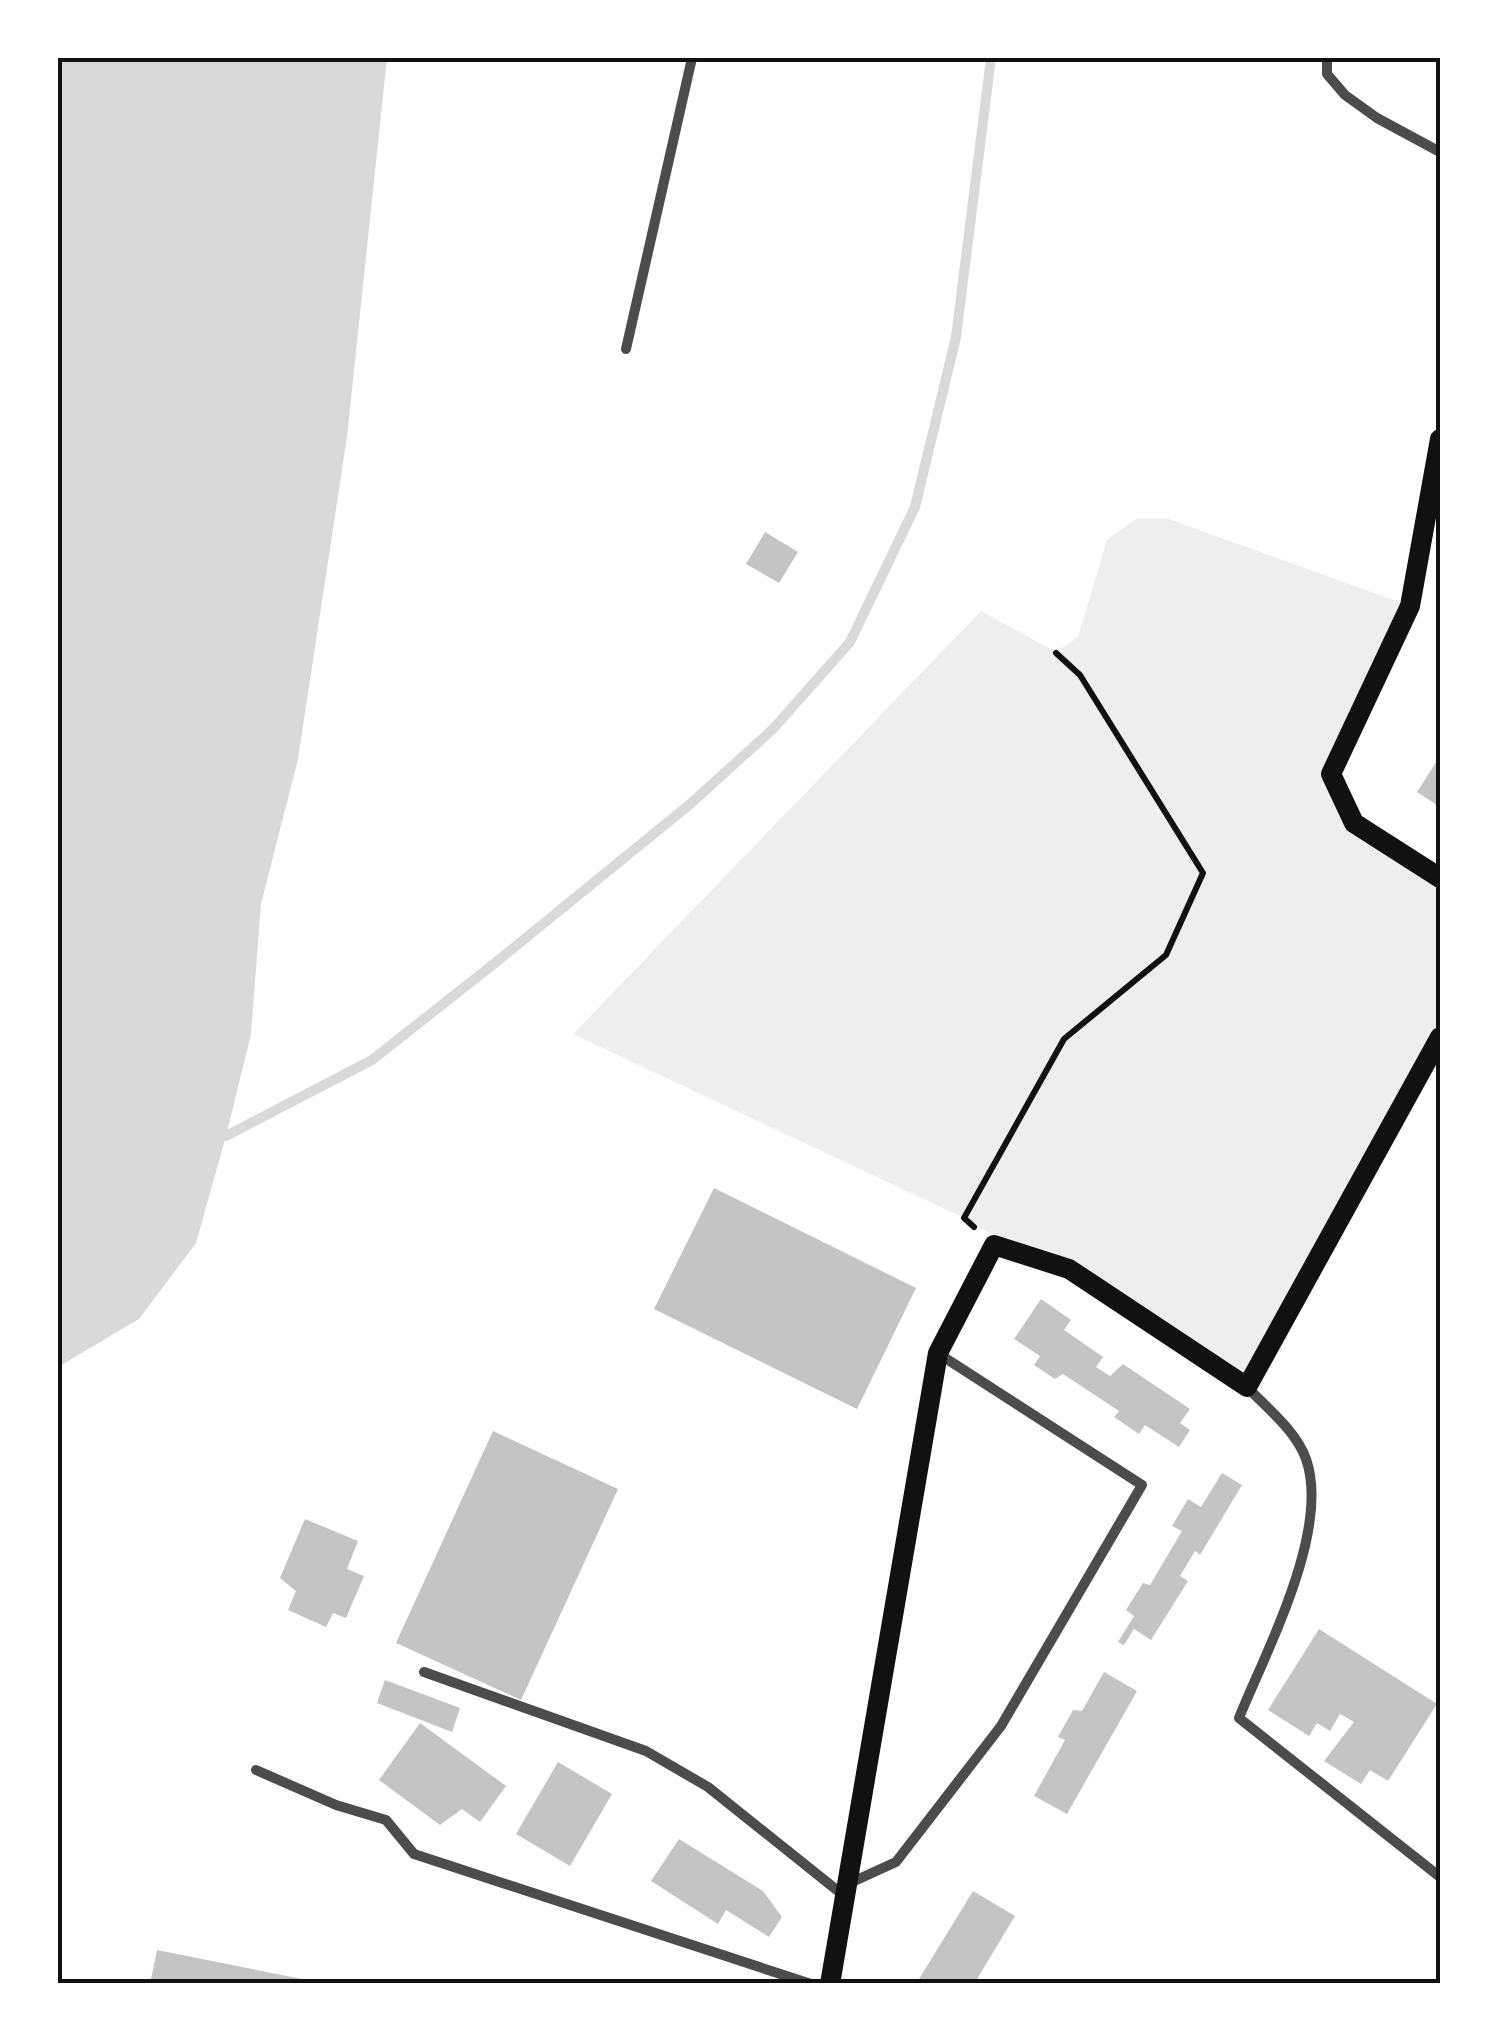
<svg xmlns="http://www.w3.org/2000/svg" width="1498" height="2041" font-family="'Space Grotesk',sans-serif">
<rect width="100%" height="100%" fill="#fff"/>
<polygon fill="#eee" points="1136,519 1169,519 1410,606 1331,774 1354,823 1440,878 1440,1037 1247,1387 964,1218 573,1034 981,611 1056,652 1078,637 1107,540"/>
<polygon fill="#d9d9d9" points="58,58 387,58 347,437 298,759 261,904 251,1034 226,1136 196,1243 139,1319 58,1367"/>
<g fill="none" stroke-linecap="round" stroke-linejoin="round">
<polyline stroke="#d9d9d9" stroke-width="10" points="226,1136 372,1060 495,963 689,805 773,729 850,642 915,507 956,337 991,58"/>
</g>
<g fill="#c4c4c4">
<polygon points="765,532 798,552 779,583 746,564"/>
<polygon points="1440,756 1440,807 1417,792"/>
<polygon points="714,1188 916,1288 857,1409 654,1309"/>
<polygon points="1041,1299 1071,1320 1064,1330 1103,1357 1096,1367 1110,1376 1123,1364 1190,1409 1180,1423 1190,1430 1179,1447 1145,1425 1139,1434 1114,1417 1119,1411 1063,1374 1055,1379 1034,1365 1040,1356 1014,1339"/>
<polygon points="493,1431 618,1489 521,1700 396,1643"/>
<polygon points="1222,1473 1242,1485 1200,1555 1195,1551 1180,1576 1188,1581 1151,1640 1134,1629 1124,1645 1118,1642 1134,1616 1126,1610 1143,1583 1150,1585 1182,1531 1172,1526 1188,1499 1201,1507"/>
<polygon points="305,1519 358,1541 347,1569 364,1576 346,1618 333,1613 326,1627 288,1610 296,1591 280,1578"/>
<polygon points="1319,1629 1437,1704 1388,1781 1370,1770 1361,1784 1324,1761 1354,1722 1340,1714 1330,1731 1317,1723 1309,1736 1268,1710"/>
<polygon points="1104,1672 1137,1691 1067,1814 1034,1796 1065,1740 1058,1737 1073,1710 1082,1711"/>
<polygon points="385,1680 460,1708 452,1732 377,1703"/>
<polygon points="420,1723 506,1786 480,1822 462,1809 440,1825 379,1780"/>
<polygon points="558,1762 612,1794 570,1866 516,1834"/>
<polygon points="679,1839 763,1891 782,1917 769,1937 726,1910 718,1924 651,1881"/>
<polygon points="973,1891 1015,1916 974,1984 916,1984"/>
<polygon points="157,1950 317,1982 317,1984 150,1984"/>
</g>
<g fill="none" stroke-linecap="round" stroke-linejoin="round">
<polyline stroke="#111" stroke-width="6" points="974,1227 964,1218 1064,1039 1166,955 1203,873 1080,675 1056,653"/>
<g stroke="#4c4c4c" stroke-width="10">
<polyline points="1327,58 1327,74 1345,95 1377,118 1440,152"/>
<polyline points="626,349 692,58"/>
<path d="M1247,1387C1268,1409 1296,1431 1306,1459C1331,1530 1266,1651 1239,1718L1440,1877"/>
<polyline points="424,1672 646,1751 708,1787 843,1895"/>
<polyline points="256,1770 336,1805 386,1820 414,1854 811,1984"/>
<polyline points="850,1883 896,1862 1001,1726 1142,1485 939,1354"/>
</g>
<g stroke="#111" stroke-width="20">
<polyline points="1440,439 1410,606 1331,774 1354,823 1440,878"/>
<polyline points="830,1984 938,1353 994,1245 1069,1269 1247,1387 1440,1037"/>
</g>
</g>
<rect width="1498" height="2041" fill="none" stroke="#ffffff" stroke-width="120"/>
<rect x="60" y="60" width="1378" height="1921" fill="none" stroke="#111" stroke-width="4"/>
</svg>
